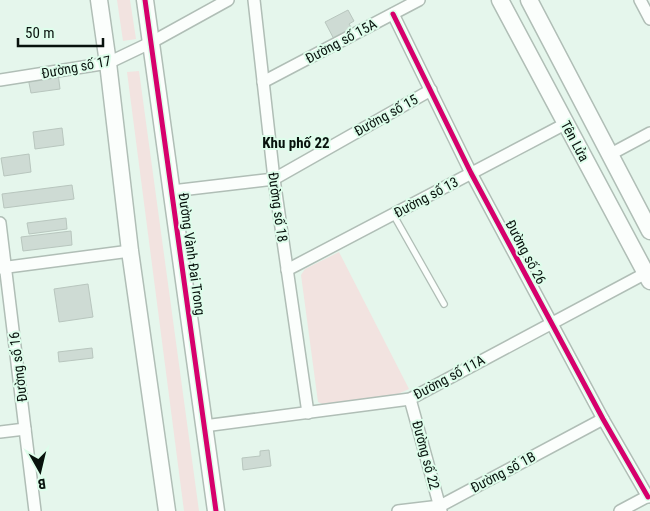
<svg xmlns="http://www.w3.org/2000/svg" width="650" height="511" font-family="'Roboto Condensed',sans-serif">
<rect width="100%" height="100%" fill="#e5f6ec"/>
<g fill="#f2e3e0">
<polygon points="117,0 130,0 136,39 123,41"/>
<polygon points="139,71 199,511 184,511 127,72"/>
<polygon points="339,252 409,389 398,394 325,405 318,402 301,275 305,269"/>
</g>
<g fill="#cedbd4" stroke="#b8c6be">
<polygon points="348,10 354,21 349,24 355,33 336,43 325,22"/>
<polygon points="58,73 60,89 31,93 28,78"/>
<polygon points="62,128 64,145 35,149 33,132"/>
<polygon points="29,154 31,172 4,176 1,158"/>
<polygon points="72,185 74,199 4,208 2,194"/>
<polygon points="66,218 67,229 29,234 27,223"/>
<polygon points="71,231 72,245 23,251 21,237"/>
<polygon points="88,284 93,317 59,322 54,289"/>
<polygon points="92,348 93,358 59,362 58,352"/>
<polygon points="269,450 271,466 243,470 242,458 260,456 260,451"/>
</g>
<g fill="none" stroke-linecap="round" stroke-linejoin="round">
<defs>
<polyline id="lane" points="393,214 444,304"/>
<g id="street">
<polyline points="254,0 274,179 308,413"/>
<polyline points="640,0 650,19"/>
<polyline points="393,14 471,173 603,419 648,497"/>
<polyline points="0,80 108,63 152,42 228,0"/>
<polyline points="263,82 419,0"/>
<polyline points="609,155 650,133"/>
<polyline points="172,191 274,179 431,90"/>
<polyline points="0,223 35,511"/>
<polyline points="0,268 130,251"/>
<polyline points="287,270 565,124"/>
<polyline points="410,399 441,511"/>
<polyline points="204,426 410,399 646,273"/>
<polyline points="0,432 25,429"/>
<polyline points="398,511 440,506 603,419"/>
<polyline points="620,511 650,495"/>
</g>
<g id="secondary">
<polyline points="99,0 108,63 130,251 167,511"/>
<polyline points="145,0 216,511"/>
<polyline points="500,0 650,281"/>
<polyline points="529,0 650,231"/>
</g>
</defs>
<use href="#lane" stroke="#b0beb6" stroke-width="8"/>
<use href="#street" stroke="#b0beb6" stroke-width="14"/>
<use href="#secondary" stroke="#b0beb6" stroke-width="19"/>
<use href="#lane" stroke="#fbfefc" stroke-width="5.5"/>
<use href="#street" stroke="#fbfefc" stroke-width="11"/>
<use href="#secondary" stroke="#fbfefc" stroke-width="16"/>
<defs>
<g id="cycleway">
<polyline points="145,0 216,511"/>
<polyline points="393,14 471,173 603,419 648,497"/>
</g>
</defs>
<use href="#cycleway" stroke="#defdeb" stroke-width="8"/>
<use href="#cycleway" stroke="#d6006c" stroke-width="5"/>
</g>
<g text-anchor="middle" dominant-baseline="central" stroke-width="4" stroke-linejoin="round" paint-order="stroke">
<g font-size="14" fill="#08120d" stroke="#defdeb">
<text transform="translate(341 41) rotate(-28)">Đường số 15A</text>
<text transform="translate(76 67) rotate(-11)">Đường số 17</text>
<text transform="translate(386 115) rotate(-29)">Đường số 15</text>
<text transform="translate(575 141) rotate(62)">Tên Lửa</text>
<text transform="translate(426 197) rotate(-28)">Đường số 13</text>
<text transform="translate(278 207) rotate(82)">Đường số 18</text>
<text transform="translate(526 252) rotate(62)">Đường số 26</text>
<text transform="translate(192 254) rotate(82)">Đường Vành Đai Trong</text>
<text transform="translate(18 367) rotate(-97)">Đường số 16</text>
<text transform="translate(449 377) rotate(-28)">Đường số 11A</text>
<text transform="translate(426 455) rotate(75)">Đường số 22</text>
<text transform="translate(503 472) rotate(-28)">Đường số 1B</text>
</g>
<g font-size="15" font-weight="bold" fill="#08120d" stroke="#defdeb">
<text x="296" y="143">Khu phố 22</text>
</g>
</g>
<g transform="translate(40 471) rotate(172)" stroke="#defdeb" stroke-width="4" paint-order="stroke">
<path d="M0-4L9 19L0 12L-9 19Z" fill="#08120d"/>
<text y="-8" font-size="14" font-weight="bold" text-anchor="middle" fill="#08120d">B</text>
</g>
<path d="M18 38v8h85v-8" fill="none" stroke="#08120d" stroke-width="2.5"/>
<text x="25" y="38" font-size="15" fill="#08120d" stroke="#defdeb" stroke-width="4" paint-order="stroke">50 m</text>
</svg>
